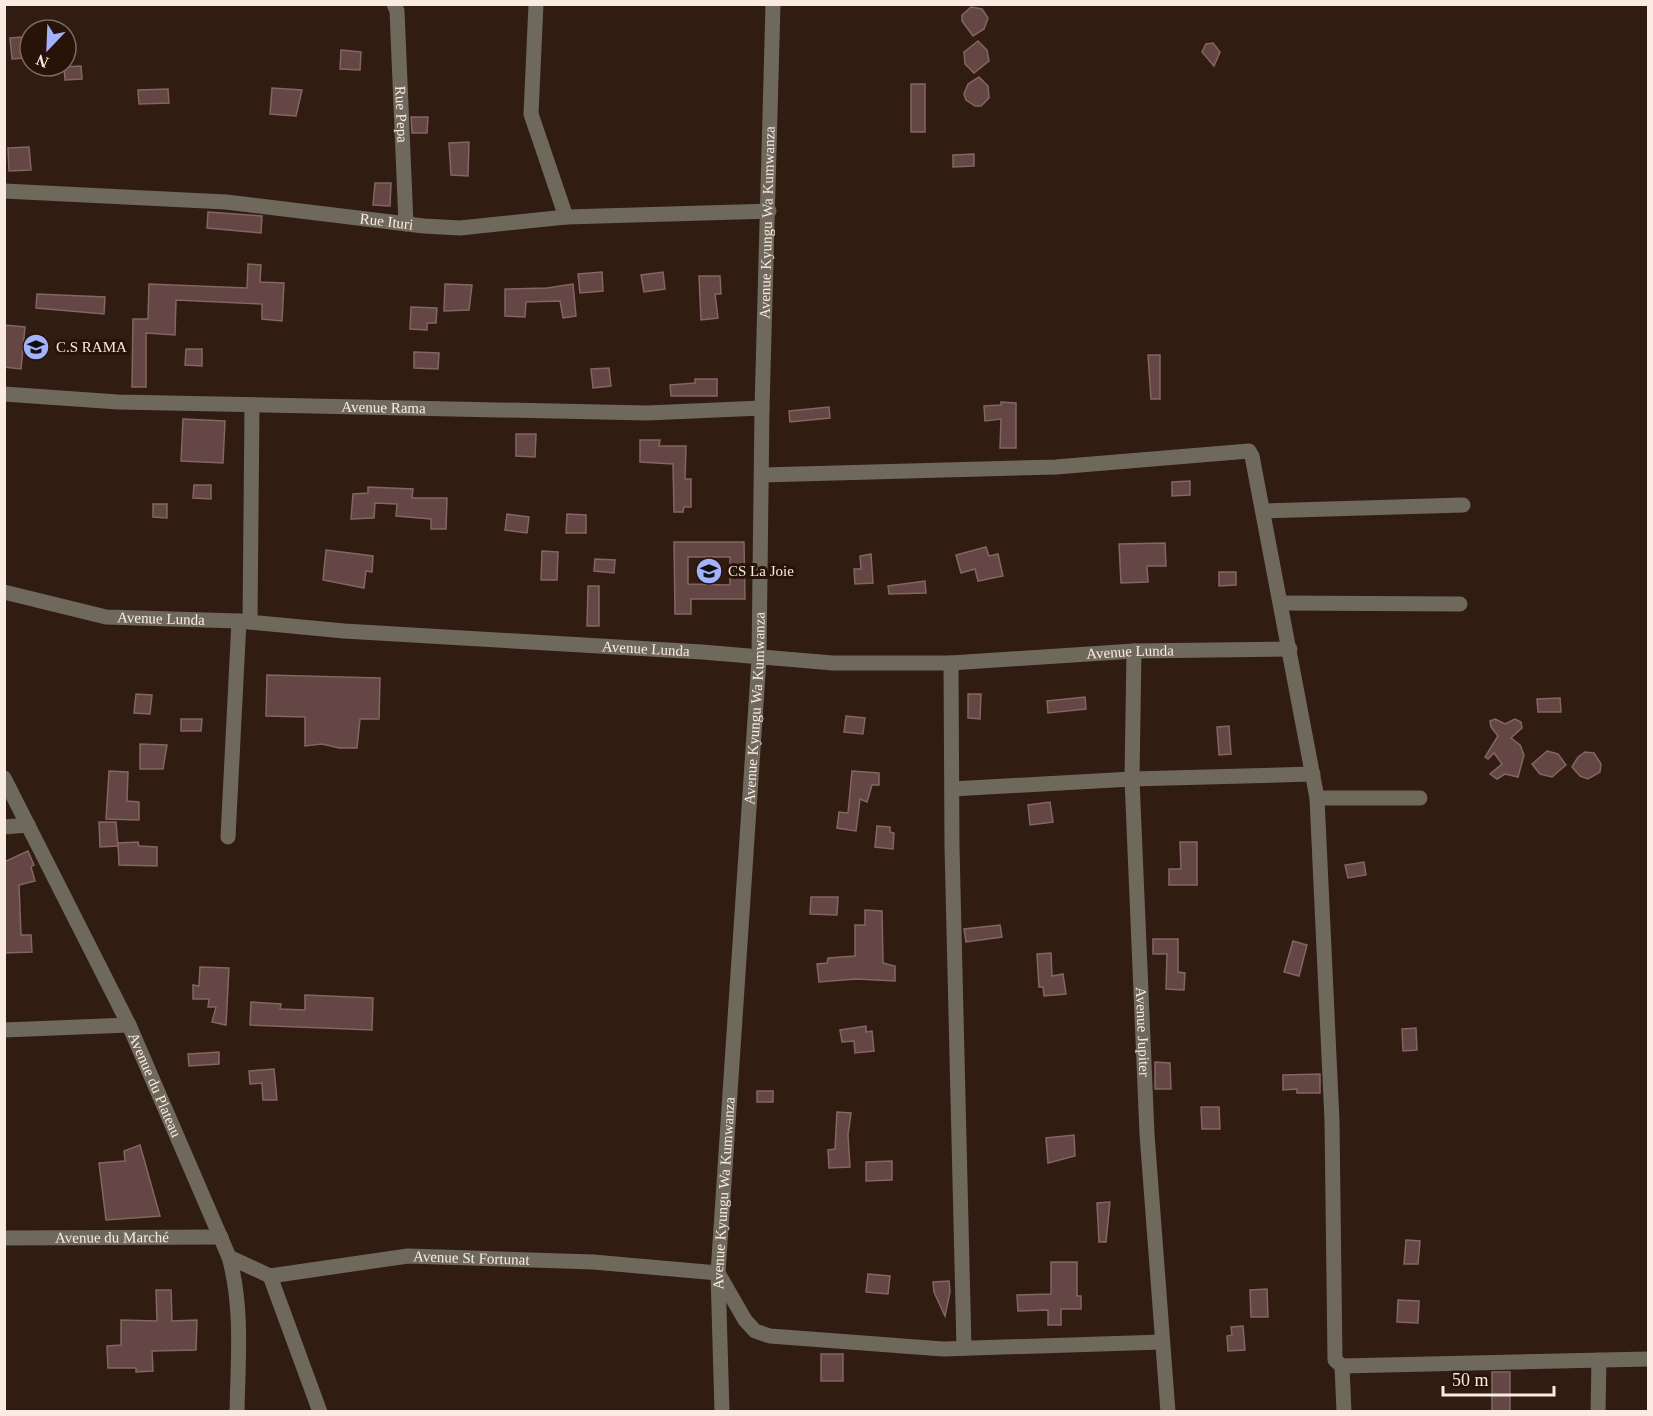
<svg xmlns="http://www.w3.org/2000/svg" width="1653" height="1416" font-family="'Times New Roman',serif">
<rect width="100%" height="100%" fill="#311c11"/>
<g fill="#644644" stroke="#836564" stroke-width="1.5" fill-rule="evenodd">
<polygon points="971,7 982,9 988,18 984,29 973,36 962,21 962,15"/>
<polygon points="22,37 24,58 12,59 10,38"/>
<polygon points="978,41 987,50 989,61 974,73 965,64 964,52"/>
<polygon points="1213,43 1220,52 1214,66 1202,52 1206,44"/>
<polygon points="341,50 361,52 360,70 340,69"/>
<polygon points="81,66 82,79 65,80 64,67"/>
<polygon points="979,77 988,86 989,98 981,106 975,106 966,100 964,94 968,84"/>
<rect x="911" y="84" width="14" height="48"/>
<polygon points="272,88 302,90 296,116 270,114"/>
<polygon points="168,89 169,103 139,104 138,90"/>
<polygon points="411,117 428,117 427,133 412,133"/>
<polygon points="469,142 468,176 451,175 449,143"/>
<polygon points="29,147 31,170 9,171 8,148"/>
<polygon points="974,154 974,166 953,167 953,155"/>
<polygon points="375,183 391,183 390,206 373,205"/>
<polygon points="208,212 262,216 261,233 207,228"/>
<polygon points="248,264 261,265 260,282 284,283 282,321 262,319 262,304 176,300 175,335 146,333 146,387 132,387 133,319 148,319 149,284 247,288"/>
<polygon points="602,272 603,291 580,293 578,274"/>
<polygon points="663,272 665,289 644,292 641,275"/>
<polygon points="699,276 720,276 721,294 715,294 718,318 701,320"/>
<polygon points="445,284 472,285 469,310 444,311"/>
<polygon points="573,284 576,316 563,318 560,301 526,302 525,317 505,316 505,289 547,288"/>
<polygon points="37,294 105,297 104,314 36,308"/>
<polygon points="411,307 437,308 436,323 427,323 427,330 410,329"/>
<polygon points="4,325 25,327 21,369 4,367"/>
<polygon points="186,349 202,349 202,366 185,365"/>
<polygon points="414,352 439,353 438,369 414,368"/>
<polygon points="1148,355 1160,355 1160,399 1151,399"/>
<polygon points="609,368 611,386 593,388 591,369"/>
<polygon points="695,379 717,379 717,396 671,396 670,385 695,383"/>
<polygon points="1001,402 1016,403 1016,448 1000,448 1001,419 985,421 984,406 1001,405"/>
<polygon points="829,407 830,418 790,422 789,411"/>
<polygon points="183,419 225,421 223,463 181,461"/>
<polygon points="516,434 536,434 535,457 516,456"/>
<polygon points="640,440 660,440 659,446 686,446 685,479 691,479 691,507 684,507 683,512 674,512 673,464 640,462"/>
<polygon points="1190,481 1190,495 1172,496 1172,482"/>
<polygon points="194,485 211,485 211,499 193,498"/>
<polygon points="368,487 413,489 412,498 447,498 446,529 431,529 431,519 396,516 397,504 375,503 374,518 351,519 353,494 368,493"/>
<polygon points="153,504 167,504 167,518 153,517"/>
<polygon points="507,514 529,517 527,533 505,530"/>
<polygon points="567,514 586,515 586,533 566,533"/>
<path d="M674,542H744L745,599H691V614H675ZM688,557H730V585L688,584Z"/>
<polygon points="1165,543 1166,566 1147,566 1148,582 1121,583 1119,544"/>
<polygon points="986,547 989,556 998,554 1003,576 978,581 975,569 961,573 956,555"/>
<polygon points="326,550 373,556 372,572 366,571 364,588 323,580"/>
<polygon points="542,551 558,552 557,580 541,580"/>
<polygon points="871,554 873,583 855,584 854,569 861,569 860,556"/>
<polygon points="595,559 615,560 614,573 594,571"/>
<polygon points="1219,572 1236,572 1236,585 1219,586"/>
<polygon points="925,581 926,593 889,594 888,586"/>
<polygon points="588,586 599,586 599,626 587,626"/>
<polygon points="267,675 380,678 379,719 360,719 357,748 339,748 322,744 305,746 305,717 266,716"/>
<polygon points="136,694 152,695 150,714 134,713"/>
<polygon points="968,694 981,694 980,719 968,718"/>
<polygon points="1085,697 1086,709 1048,713 1047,701"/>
<polygon points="1560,698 1561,712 1538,712 1537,699"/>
<polygon points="846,716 865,718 863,734 844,732"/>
<polygon points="181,719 202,719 201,731 181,731"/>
<polygon points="1495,719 1505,724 1515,719 1521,722 1522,728 1511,738 1520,745 1524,755 1518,777 1505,774 1497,779 1490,774 1502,764 1494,753 1488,759 1485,757 1498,736 1491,727 1490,721"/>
<polygon points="1229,726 1231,754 1219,755 1217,727"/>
<polygon points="140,744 167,745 163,769 140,769"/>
<polygon points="1547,751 1558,754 1566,765 1552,777 1540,774 1532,764"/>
<polygon points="1585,752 1594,753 1601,764 1600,772 1588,779 1580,776 1572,767 1578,757"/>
<polygon points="109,771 128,772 127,801 139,802 139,820 106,819"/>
<polygon points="852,771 879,773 879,785 872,785 867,802 860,799 856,831 837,828 839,812 848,813"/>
<polygon points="1050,802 1053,822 1030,825 1028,805"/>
<polygon points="99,822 116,822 118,846 100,847"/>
<polygon points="877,826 890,827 890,832 894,833 893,849 875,847"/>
<polygon points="138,842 139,846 157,847 157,866 119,865 118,843"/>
<polygon points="1180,842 1197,842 1197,885 1169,885 1169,869 1181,869"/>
<polygon points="28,851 34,865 31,867 35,881 19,885 21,935 31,935 32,952 4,953 4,862"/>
<polygon points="1364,862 1366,875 1348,878 1345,865"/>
<polygon points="811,897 838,897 837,915 810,914"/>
<polygon points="865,910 882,911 883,963 895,966 895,981 856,979 819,982 817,964 827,963 828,958 855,956 855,925 865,925"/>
<polygon points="1000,925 1002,937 966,942 964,929"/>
<polygon points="1153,939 1178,939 1178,972 1185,973 1184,990 1166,989 1167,954 1153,954"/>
<polygon points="1293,941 1307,945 1299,976 1284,972"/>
<polygon points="1051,953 1052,976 1063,974 1066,994 1044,996 1043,987 1039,987 1037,954"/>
<polygon points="200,967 229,968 226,1025 212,1022 216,1007 208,1007 209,999 193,999 193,985 199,986"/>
<polygon points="305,995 373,998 372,1030 250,1025 251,1002 281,1004 280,1009 305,1010"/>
<polygon points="866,1026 866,1032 872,1031 874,1051 855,1053 854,1041 842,1042 840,1030"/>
<polygon points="1416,1028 1417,1050 1403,1051 1402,1029"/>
<polygon points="219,1052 219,1064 189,1066 188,1054"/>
<polygon points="1155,1062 1170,1063 1171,1089 1155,1089"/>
<polygon points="274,1069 277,1100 263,1100 262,1083 250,1084 249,1071"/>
<polygon points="1320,1074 1320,1093 1297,1093 1297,1089 1283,1090 1283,1075"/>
<rect x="757" y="1091" width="16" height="11"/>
<polygon points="1201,1107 1219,1107 1220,1129 1202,1129"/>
<polygon points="837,1112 851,1113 848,1135 850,1167 829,1168 828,1150 835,1149"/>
<polygon points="1074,1135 1075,1156 1048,1163 1046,1138"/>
<polygon points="140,1145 160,1216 106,1220 99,1163 125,1161 124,1151"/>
<polygon points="892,1161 892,1180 866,1181 866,1162"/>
<polygon points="1110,1202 1106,1242 1099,1242 1097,1203"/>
<polygon points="1406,1240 1420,1241 1418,1264 1404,1264"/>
<polygon points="1051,1262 1077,1262 1077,1296 1081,1296 1081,1309 1061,1309 1061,1325 1048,1325 1048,1310 1018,1311 1017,1295 1051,1294"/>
<polygon points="868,1274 890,1276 888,1294 866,1292"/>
<polygon points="949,1281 950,1292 945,1316 934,1292 933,1282"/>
<polygon points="1267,1289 1268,1317 1251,1317 1250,1290"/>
<polygon points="156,1290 171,1290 172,1321 197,1320 196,1350 152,1351 153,1371 136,1372 136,1368 108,1368 107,1346 121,1345 121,1320 157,1321"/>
<polygon points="1398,1300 1419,1301 1418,1323 1397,1322"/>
<polygon points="1243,1326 1245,1350 1228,1351 1227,1336 1232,1335 1231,1327"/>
<rect x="821" y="1354" width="22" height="27"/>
<rect x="1492" y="1372" width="18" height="40"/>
</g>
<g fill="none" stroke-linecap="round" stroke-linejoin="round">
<g stroke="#6f685d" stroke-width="15">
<path id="s1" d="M394,4L397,11L406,224"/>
<polyline points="536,4 531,114 566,217"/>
<path id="s2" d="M4,191L226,202L424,226L460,228L566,217L769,211"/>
<path id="s3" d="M4,394L118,402L647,413L762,408"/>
<polyline points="762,475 1056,467 1249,451 1252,456 1317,798 1332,1121 1335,1360 1342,1366 1648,1359"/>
<polyline points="1264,511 1463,505"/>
<path id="s4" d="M4,592L106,617L239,621L344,631L702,652L833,663H951L1134,651L1290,649"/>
<polyline points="1281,603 1460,604"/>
<polyline points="250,622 252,405"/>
<path id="s5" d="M1134,651L1132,779L1147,1134L1168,1412"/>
<polyline points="951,663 952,847 964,1348"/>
<path id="s6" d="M4,778L129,1025L229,1257C243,1307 238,1360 237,1412"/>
<polyline points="952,789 1132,779 1313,774"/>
<polyline points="1317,798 1420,798"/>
<polyline points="4,827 28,825"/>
<polyline points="228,837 239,621"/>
<polyline points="4,1030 129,1025"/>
<path id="s7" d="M4,1238L221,1237"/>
<path id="s8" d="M229,1257L270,1276L408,1256L593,1262L718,1273L745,1320L755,1331L770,1336L943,1349L1162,1342"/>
<polyline points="270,1276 320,1412"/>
<polyline points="1342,1366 1344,1412"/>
<path id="s9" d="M722,1412L718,1273L759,659L762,408L773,4"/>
<polyline points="1598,1412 1599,1360"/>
</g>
</g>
<defs>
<symbol id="school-disc" viewBox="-11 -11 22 22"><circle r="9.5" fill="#a3b2fd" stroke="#271308"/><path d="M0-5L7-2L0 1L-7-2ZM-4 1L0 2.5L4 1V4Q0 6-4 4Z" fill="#111"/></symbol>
</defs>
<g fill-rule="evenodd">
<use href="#school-disc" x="21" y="332" width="30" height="30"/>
<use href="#school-disc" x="694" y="556" width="30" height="30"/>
</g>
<g text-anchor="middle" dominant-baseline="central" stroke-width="6" stroke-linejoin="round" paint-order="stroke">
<g font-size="15" fill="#f9eae2" stroke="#271308">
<text stroke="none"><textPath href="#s1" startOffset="111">Rue Pepa</textPath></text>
<text stroke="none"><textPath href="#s2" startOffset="384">Rue Ituri</textPath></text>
<text stroke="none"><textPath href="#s9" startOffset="1191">Avenue Kyungu Wa Kumwanza</textPath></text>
<text stroke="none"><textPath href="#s3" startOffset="380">Avenue Rama</textPath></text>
<text stroke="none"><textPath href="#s4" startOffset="160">Avenue Lunda</textPath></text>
<text stroke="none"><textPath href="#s4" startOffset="646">Avenue Lunda</textPath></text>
<text stroke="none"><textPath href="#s4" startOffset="1131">Avenue Lunda</textPath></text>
<text stroke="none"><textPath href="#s9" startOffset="705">Avenue Kyungu Wa Kumwanza</textPath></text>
<text stroke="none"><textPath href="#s5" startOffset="381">Avenue Jupiter</textPath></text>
<text stroke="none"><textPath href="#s6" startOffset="342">Avenue du Plateau</textPath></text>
<text stroke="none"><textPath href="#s9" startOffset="219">Avenue Kyungu Wa Kumwanza</textPath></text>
<text stroke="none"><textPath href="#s7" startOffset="108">Avenue du Marché</textPath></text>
<text stroke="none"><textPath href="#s8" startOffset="248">Avenue St Fortunat</textPath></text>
</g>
<g font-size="15" fill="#f9eae2" stroke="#271308" text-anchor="start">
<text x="56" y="347">C.S RAMA</text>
<text x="728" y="571">CS La Joie</text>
</g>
</g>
<rect width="1653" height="1416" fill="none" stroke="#f9eae2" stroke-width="12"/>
<g transform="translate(48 48) rotate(203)"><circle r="28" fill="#271308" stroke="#7b695f" stroke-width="1.5"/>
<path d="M0-4.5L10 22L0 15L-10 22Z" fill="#a3b2fd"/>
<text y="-9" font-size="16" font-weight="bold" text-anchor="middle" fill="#f9eae2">N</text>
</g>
<path d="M1443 1386v9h111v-9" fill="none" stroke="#f9eae2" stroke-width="3"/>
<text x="1452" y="1386" font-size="18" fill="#f9eae2" stroke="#271308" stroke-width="4.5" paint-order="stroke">50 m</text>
</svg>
